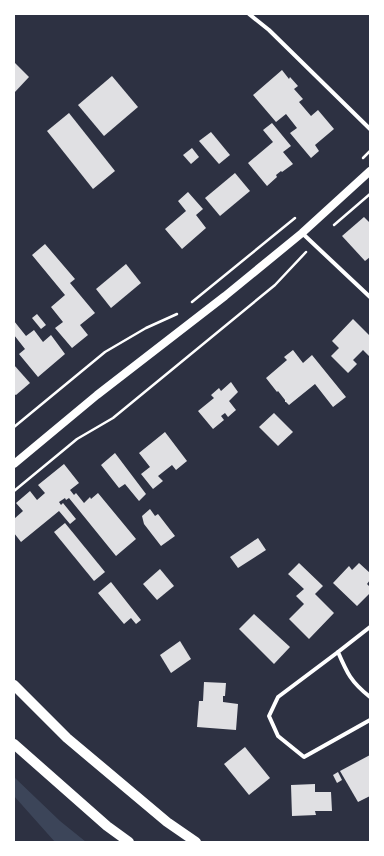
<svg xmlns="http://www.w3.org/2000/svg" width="384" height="856" font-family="Figtree,sans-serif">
<rect width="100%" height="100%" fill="#2d3142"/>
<polygon fill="#3c4559" points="14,777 60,821 86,842 55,842 14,796"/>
<g fill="#e0e0e3">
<polygon points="14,62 29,77 14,93"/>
<polygon points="282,70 289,79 290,77 298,86 294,89 303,99 299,102 311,116 318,110 334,129 315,145 319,151 311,158 290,133 297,128 286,114 276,122 253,95"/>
<polygon points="112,76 138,107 104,136 78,105"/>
<polygon points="69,113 115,171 93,189 47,131"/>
<polygon points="272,123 291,146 283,152 293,164 282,172 281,171 276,175 277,177 267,186 248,163 273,142 263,130"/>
<polygon points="211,132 230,155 219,164 199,141"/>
<polygon points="192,148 199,157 191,164 183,155"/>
<polygon points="235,173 250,191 220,216 205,198"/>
<polygon points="188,192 203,209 196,215 206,228 182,249 165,229 186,211 178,201"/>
<polygon points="364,217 370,223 370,257 365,261 342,236"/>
<polygon points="45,244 75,279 70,283 95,313 80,325 88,335 72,348 55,328 63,322 51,307 65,295 32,255"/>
<polygon points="126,264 141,283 111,308 96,289"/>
<polygon points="37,314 46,325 41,329 32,318"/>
<polygon points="353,319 370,336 370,357 363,350 353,360 357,364 348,373 331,356 339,348 332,341"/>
<polygon points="14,321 26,336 34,330 43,342 51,335 65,354 38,377 19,354 25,349 14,335"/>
<polygon points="293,350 303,363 312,355 346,397 333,407 315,384 289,405 286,402 285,402 285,400 278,391 277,392 266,378 287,360 284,357"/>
<polygon points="14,365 30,383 16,395 14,394"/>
<polygon points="231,382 238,392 229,401 236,410 228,417 225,413 221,416 224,420 213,429 198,411 214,398 211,395 219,388 221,391"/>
<polygon points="274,413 293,432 278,446 259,427"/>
<polygon points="165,432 187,461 176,470 172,465 158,476 163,481 153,489 141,474 150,467 139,453"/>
<polygon points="115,453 146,494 139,501 125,484 119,488 101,465"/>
<polygon points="64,464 79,483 70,490 74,495 76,493 84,503 90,497 91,499 98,493 136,539 116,556 69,498 66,500 65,498 59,502 61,505 63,503 76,519 70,524 59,511 21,542 14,533 14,519 23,511 16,503 30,491 37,500 45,493 38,485"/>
<polygon points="150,509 155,516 158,514 175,536 161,546 144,524 142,516"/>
<polygon points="65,523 105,572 94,581 54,532"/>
<polygon points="258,538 266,550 238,568 230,557"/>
<polygon points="299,563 323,586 315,594 334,613 309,639 289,619 304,604 296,596 304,589 288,574"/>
<polygon points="359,563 370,573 370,580 367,584 370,587 370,593 357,606 333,583 349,566 352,570"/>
<polygon points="160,569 174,586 157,600 143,584"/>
<polygon points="111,582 141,620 136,624 131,618 124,624 98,593"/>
<polygon points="254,614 290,647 274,664 239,629"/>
<polygon points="180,641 191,659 171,673 160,655"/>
<polygon points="204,682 226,683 225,696 223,696 223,702 238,704 236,730 197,727 199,701 203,701"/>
<polygon points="245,747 270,778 249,795 224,764"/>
<polygon points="370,755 370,796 358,802 340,771"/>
<polygon points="338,772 342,780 337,783 333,775"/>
<polygon points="315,784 315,792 331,792 332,811 315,811 316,815 292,816 291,785"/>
</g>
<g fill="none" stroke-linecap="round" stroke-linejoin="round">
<g stroke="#fff" stroke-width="2.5">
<polyline points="363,158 370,151"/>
<polyline points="334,225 370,194"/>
<polyline points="192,302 295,218"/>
<polyline points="14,427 105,352 146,328 177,314"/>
<polyline points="14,491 77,439 113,418 275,285 306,252"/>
</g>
<g stroke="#fff" stroke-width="4">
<polyline points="249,14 269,30 370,129"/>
<polyline points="302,233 370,297"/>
<path d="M370,627L338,652C347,673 351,682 370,697"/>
<polyline points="338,652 278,697 269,716 278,736 304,757 370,720"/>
</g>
<polyline stroke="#fff" stroke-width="8" points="14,464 97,395 225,296 302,233 370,171"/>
<g stroke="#fff" stroke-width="10">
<polyline points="14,685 67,738 167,822 196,842"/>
<polyline points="14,744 107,826 129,842"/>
</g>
</g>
<rect width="384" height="856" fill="none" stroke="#ffffff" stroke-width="30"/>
</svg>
